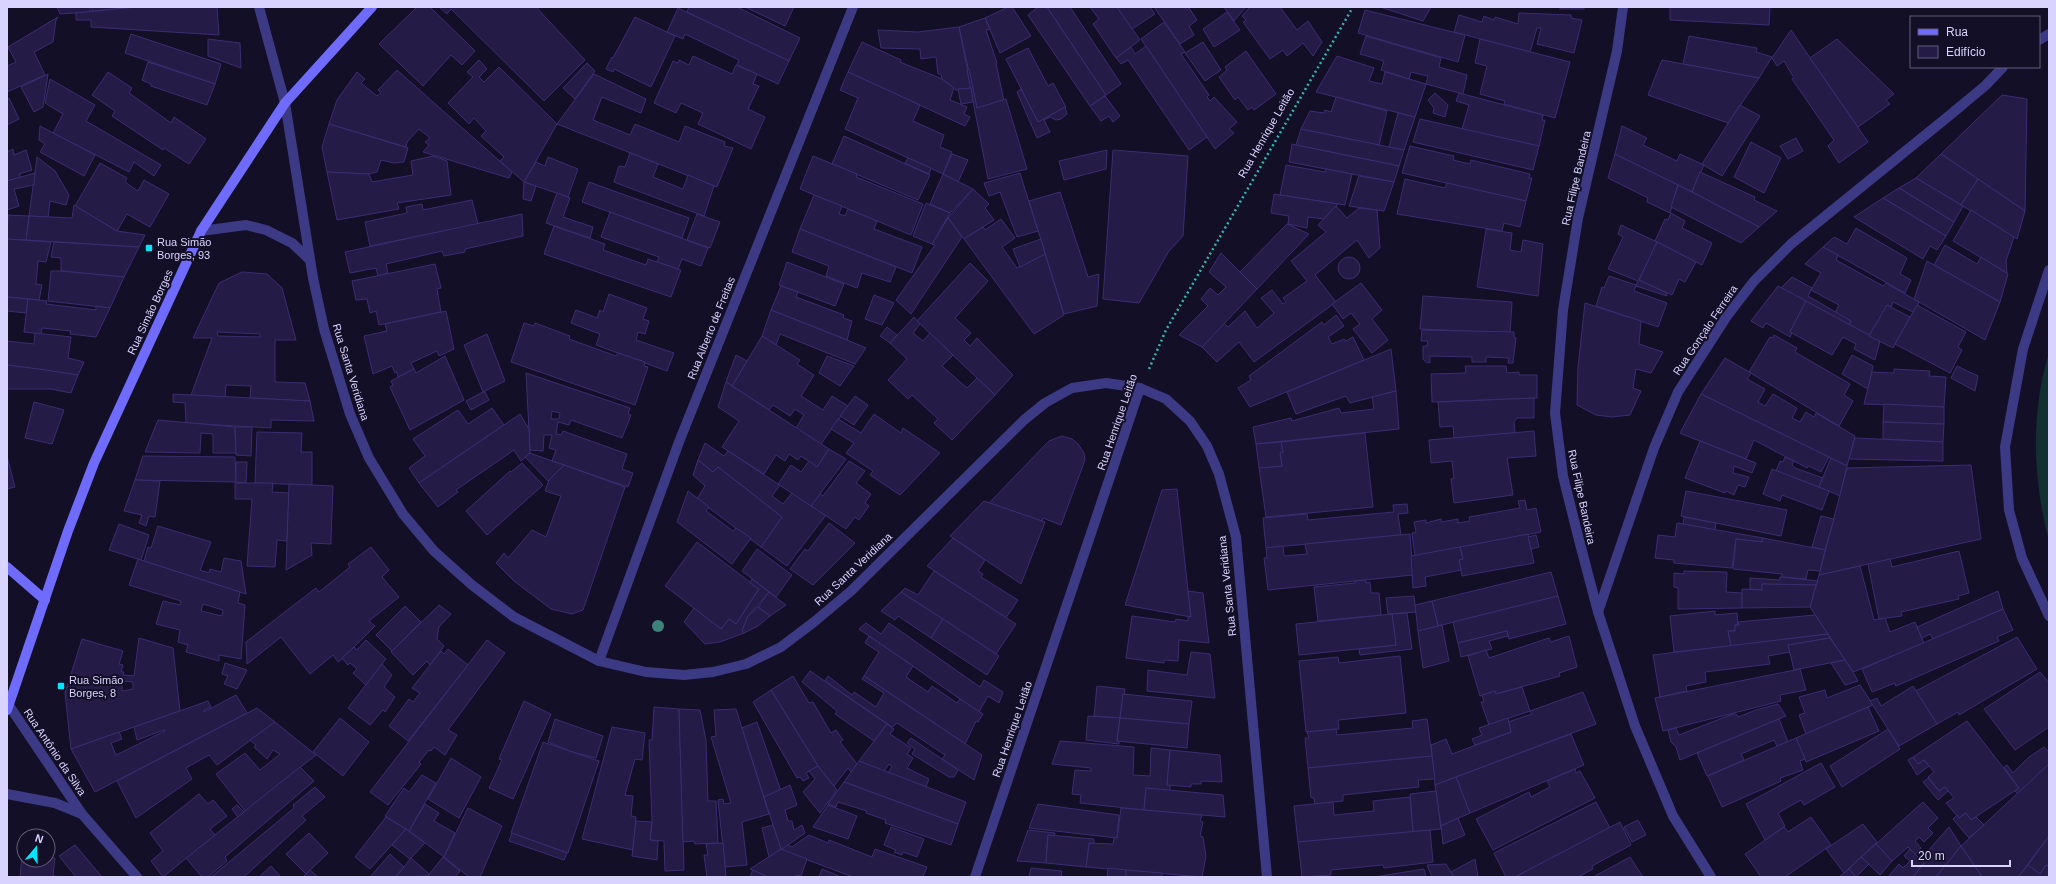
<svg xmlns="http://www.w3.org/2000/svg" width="2056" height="884" font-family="Helvetica,sans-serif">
<rect width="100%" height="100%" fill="#130f26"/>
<path fill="#12302f" d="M2049,353V541C2033,481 2030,413 2049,353Z"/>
<g fill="#241b47" stroke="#3b2d73" fill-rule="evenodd">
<polygon points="57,7 90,7 90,12 60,14"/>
<polygon points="92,7 137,7 92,11"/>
<polygon points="137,7 217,7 219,35 91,27 91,20 76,20 76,13"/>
<polygon points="417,7 430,7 475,51 462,65 451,55 423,86 379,44"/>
<polygon points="439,7 536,7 585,60 544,101 451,9 447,14"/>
<polygon points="689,7 737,7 800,38 789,61 687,12"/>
<polygon points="745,7 794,7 785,26"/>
<polygon points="1008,7 1012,7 1031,36 1000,53 985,18"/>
<polygon points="1038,7 1047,7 1106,95 1090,106 1028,15"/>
<polygon points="1047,7 1070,7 1121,84 1106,95"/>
<polygon points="1090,7 1117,7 1140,40 1116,58 1093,24 1099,19"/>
<polygon points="1117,7 1150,7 1155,14 1132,29"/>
<polygon points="1154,7 1185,7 1187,10 1189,8 1197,20 1189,26 1194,35 1180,44"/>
<polygon points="1224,7 1246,7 1234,21"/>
<polygon points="1250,7 1280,7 1297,30 1308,21 1322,42 1313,56 1303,43 1287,56 1283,50 1270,59 1243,22 1246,20 1242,16"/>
<polygon points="1380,7 1431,7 1423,21"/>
<rect x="1560" y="7" width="24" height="2"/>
<polygon points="1670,7 1770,7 1769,25 1670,20"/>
<polygon points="678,8 789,61 778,84 737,65 739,60 685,34 683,39 667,32"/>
<polygon points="1365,10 1465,35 1458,62 1358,33"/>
<polygon points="1227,12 1240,30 1214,47 1203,29"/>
<polygon points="1519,13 1571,15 1571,18 1582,20 1574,53 1537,44 1541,28 1537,28 1530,52 1454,32 1459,15 1482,22 1484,16 1494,20 1495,17 1518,24"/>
<polygon points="58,17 56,20 53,42 34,52 45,75 7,92 7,66 16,62 8,47"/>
<polygon points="635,17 675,36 651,87 614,69 613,72 606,69 612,57 613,58"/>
<polygon points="985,18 990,29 986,30 997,63 996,63 1004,101 977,108 959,27"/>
<polygon points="1164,22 1185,52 1181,54 1209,95 1207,97 1210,101 1214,97 1237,122 1229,129 1234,133 1215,149 1141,39"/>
<polygon points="959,27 971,88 956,90 942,79 941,74 938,74 936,57 921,59 920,49 881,48 878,30 918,32"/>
<polygon points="1791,30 1868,142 1839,163 1828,146 1834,140 1792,79 1794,78 1784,61 1777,66 1772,58"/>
<polygon points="131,34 221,64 215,84 125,53"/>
<polygon points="1366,36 1441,58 1439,67 1467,75 1463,94 1426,84 1428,76 1411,72 1409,79 1381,70 1384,61 1360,54"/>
<polygon points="1689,36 1757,48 1756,52 1772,57 1759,78 1683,64"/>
<polygon points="208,39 240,43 241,68 208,56"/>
<polygon points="1480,39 1570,62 1555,118 1504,104 1505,101 1480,94 1487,66 1475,63"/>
<polygon points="1837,39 1894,94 1886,100 1890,104 1858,127 1810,58"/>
<polygon points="862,42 901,60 900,62 942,79 954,88 950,100 967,107 964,114 970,117 965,126 848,72"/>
<polygon points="1203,42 1221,70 1205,81 1185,53"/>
<polygon points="1146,46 1207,137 1189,150 1128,60 1121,64 1116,58 1131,47 1135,54"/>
<polygon points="1028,48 1048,86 1053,83 1066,107 1038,122 1006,59"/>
<polygon points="1246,51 1276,94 1254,110 1252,107 1248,110 1238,97 1235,100 1219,77 1227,70 1225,67"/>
<polygon points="693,56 732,74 736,65 757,74 753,84 759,86 748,109 765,117 751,149 698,124 703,113 681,103 676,113 654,103 673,61 678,63 679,60 689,65"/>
<polygon points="1337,56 1374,68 1369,81 1382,84 1385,72 1426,84 1415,117 1316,92"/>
<polygon points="479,60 487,69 479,77 484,82 499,67 557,124 524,182 500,161 504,157 481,136 486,131 474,118 469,124 448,103 473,77 467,72"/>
<polygon points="1662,60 1683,64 1759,78 1728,123 1648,95"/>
<polygon points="148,62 215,84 207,105 151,86 151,84 142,80"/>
<polygon points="587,63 595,71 575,99 563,88"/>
<polygon points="969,69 977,108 1006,99 1027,169 988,179 967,70"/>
<polygon points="397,70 512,172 509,178 423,152 429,145 425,142 430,138 419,129 407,142 406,147 329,124 337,100 357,72 365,79 361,83 377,96 381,93 378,90"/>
<polygon points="108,72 132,88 129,93 171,123 174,117 206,139 189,164 164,148 163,150 112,116 115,111 92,95"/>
<polygon points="848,72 920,105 913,121 944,135 940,147 952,152 943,174 845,129 858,98 840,90"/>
<polygon points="48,74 43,107 34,112 21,87"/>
<polygon points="594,74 646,99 641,113 602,97 593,120 630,135 635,124 679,142 685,126 725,142 724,146 733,148 717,187 557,124"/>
<polygon points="50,79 95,105 86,121 161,165 154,176 134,162 129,172 53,133 63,114 45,103"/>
<polygon points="971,88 973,102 961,104 958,89"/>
<polygon points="1021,89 1038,122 1065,107 1067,114 1061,119 1056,120 1050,117 1044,120 1050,132 1037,138 1017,92"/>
<polygon points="1435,93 1448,105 1445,117 1433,113 1434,108 1428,100"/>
<polygon points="1459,93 1543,115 1542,120 1545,120 1539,146 1462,129 1469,105 1456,101"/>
<polygon points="2002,95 2027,99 2025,211 1941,154"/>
<polygon points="1105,96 1120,116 1113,122 1109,116 1101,121 1090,106"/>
<polygon points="1336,97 1387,111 1379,145 1301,129 1310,111 1324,113 1325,110 1331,112"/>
<polygon points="9,98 19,119 7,125 7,99"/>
<polygon points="1740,105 1760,116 1722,176 1702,164"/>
<polygon points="1398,113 1415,117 1404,150 1389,147"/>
<polygon points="1420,119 1539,146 1533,170 1413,142"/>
<polygon points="329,124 408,148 404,162 394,163 381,160 377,172 369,174 327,172 322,147"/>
<polygon points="40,126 95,155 84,176 40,152 45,144 39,140"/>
<polygon points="1622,126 1647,138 1643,145 1677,161 1680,154 1704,165 1692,192 1615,154"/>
<polygon points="1301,129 1389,147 1404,150 1399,166 1296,145"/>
<polygon points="844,136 930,175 918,200 832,164"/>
<polygon points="1796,138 1803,151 1788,159 1780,146"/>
<polygon points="1751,142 1781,158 1764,193 1734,177"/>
<polygon points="1292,144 1296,145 1399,166 1394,182 1289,162"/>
<polygon points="1410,146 1454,156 1453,160 1470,164 1471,160 1530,174 1529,178 1532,178 1526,201 1402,173"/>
<polygon points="13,149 14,155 26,150 32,170 19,174 21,178 7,181 7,152"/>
<polygon points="1107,150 1106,169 1064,180 1059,161"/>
<polygon points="1113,150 1188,156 1183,236 1169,251 1139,303 1103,299"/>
<polygon points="630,153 658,164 653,177 683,189 688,175 714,186 704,216 614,182 619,166 625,167"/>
<polygon points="952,154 968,160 958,182 943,174"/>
<polygon points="1615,154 1678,185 1670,213 1647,202 1648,198 1608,178"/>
<polygon points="1941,154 1978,179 1961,205 1916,178"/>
<polygon points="433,156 447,161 451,195 397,203 399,209 337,220 327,172 369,174 372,182 413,175 411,161"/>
<polygon points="813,156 857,174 856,177 923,204 911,235 800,189"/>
<polygon points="37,157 55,171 69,195 66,205 50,201 48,217 29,216"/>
<polygon points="548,157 578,169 568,197 524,182 536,162 545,166"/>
<polygon points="908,158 931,168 929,174 905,163"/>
<polygon points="100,163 127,178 125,182 138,191 144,180 169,194 150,227 127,214 117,231 75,206"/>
<polygon points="1286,165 1325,172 1326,169 1352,174 1345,205 1280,195"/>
<polygon points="1700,172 1755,197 1754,200 1777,211 1759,227 1692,192"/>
<polygon points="35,173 34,185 14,189 19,206 7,210 7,181"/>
<polygon points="1020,173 1038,231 1017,237 1000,192 989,196 984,183"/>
<polygon points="943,174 973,189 950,213 930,204"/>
<polygon points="1359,176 1394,182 1384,211 1349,206"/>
<polygon points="1916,178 1963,206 1954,222 1899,188"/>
<polygon points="1405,179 1445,188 1447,183 1526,201 1520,227 1504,223 1502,231 1397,214"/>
<polygon points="1978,179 2025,211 2017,239 1961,205"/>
<polygon points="524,182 536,186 531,201 523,199"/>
<polygon points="589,182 689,218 682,238 582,202"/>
<polygon points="1678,185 1692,192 1759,227 1741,243 1671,207"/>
<polygon points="1899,188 1954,222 1946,236 1883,198"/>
<polygon points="973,189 989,204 985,208 994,220 964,239 948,218"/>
<polygon points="1060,192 1088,277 1099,274 1097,306 1064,314 1029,201"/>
<polygon points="557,193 570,198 563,217 593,227 590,238 546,223"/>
<polygon points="1274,194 1280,195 1338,204 1324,219 1308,217 1307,228 1288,224 1289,216 1271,213"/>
<polygon points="814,195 842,206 839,214 845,216 848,209 877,221 874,229 922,247 912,273 800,229"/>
<polygon points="1883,198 1946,236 1937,250 1930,246 1923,259 1854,217"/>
<polygon points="472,200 478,224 370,246 365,222 407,213 406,207 422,204 423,210"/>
<polygon points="926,203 950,213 932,244 913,236"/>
<polygon points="74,205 117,231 145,235 139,247 26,240 29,216 72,218"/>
<polygon points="1336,206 1347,218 1359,208 1377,210 1380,248 1369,258 1357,240 1315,275 1336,302 1254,362 1239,342 1217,362 1202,347 1224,323 1228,327 1245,311 1257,328 1274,313 1261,298 1272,290 1283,304 1286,302 1283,298 1307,281 1291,261 1326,232 1318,225"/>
<polygon points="1971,210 2014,237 2006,261 2007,273 1953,241"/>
<polygon points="610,212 708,248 701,266 682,259 678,269 657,262 659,257 601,237"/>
<polygon points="1671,213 1685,221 1682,228 1712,243 1702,265 1655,241 1665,219 1668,220"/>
<polygon points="522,214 523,236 465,249 465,252 444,256 442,251 386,264 388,273 378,276 376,268 350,273 345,252"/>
<polygon points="697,214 720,222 710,248 687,240"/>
<polygon points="8,215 29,216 26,240 7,239"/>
<polygon points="948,218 962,237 911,314 896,300 935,245 932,244"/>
<polygon points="1001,219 1015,238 1002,247 1017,268 1045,254 1064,315 1034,334 964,239 983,227 985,230"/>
<polygon points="1287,224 1309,234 1257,289 1240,272"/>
<polygon points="1621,225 1657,242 1639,280 1667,293 1667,296 1636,286 1638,281 1608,269 1623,237 1618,234"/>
<polygon points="554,226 605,244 603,250 646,265 648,259 681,270 671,297 544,254"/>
<polygon points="1856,228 1907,258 1900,274 1911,280 1905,293 1823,247 1834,237 1847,244"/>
<polygon points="800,229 896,267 890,282 862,273 857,288 826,276 829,266 792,252"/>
<polygon points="1486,229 1512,233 1510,250 1521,252 1523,240 1543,244 1538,296 1477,287"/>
<polygon points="7,239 51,242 46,262 38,261 36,284 42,285 39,300 7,297"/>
<polygon points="1041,239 1045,254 1020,267 1013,249"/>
<polygon points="54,242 139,247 124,277 61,271 61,258 51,257"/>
<polygon points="1657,242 1696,262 1685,282 1679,279 1672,295 1639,280"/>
<polygon points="1945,245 1977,264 1981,257 2008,274 2000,302 1934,265"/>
<polygon points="1823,247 1838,255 1836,260 1883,286 1886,283 1919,302 1917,306 1913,312 1893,302 1891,307 1887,305 1869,336 1849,325 1851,321 1835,313 1839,305 1811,290 1821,273 1805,264"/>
<polygon points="1221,253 1257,289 1202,347 1179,335 1208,306 1201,299 1210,288 1218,295 1226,287 1209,272"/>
<circle cx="1349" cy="268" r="11"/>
<polygon points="1927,261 2000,302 1985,340 1914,299"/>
<polygon points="787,262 844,284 835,306 779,285"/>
<polygon points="970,263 988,281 955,318 971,333 964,340 970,346 977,338 1013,375 995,395 917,321"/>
<polygon points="435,264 441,288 437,289 441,312 379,325 376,311 370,313 367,299 356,300 352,281"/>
<polygon points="51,271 61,271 124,277 110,308 48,301"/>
<path d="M242,272L267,274L282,288L296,340H275V382L305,383L310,401L250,398L251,386L226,385L225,397L191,395L212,338H193L219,283ZM217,332L260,334V337L218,336Z"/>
<polygon points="1609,276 1636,285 1634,291 1667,303 1658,327 1596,306 1602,287 1604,288"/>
<polygon points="1792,277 1812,288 1808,296 1851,321 1849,325 1781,288"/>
<polygon points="1361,283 1382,310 1372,319 1388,340 1372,353 1353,329 1360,324 1351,313 1343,319 1332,304"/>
<polygon points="781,286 798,292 796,297 844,315 843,318 852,321 847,340 771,310"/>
<polygon points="1778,286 1806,301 1790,332 1792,333 1790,337 1766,323 1763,328 1751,321"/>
<polygon points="609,294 647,308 643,319 649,321 645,334 638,332 636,340 674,353 667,371 596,345 600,334 571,323 576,310 597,318 600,310 603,312"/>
<polygon points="874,295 894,303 882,325 865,319"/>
<polygon points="1423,296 1512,302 1510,333 1420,329"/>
<polygon points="7,297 28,299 26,313 7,311"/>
<polygon points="28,299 47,301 46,304 96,310 96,306 110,308 96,337 70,334 71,331 42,328 41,334 24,332"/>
<polygon points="1806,301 1880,341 1875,360 1854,349 1856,344 1843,337 1832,355 1790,332"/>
<polygon points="1585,303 1641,321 1639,344 1663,352 1651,373 1636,369 1633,388 1641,391 1630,415 1612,417 1596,415 1577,405 1578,367"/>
<polygon points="1887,305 1910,317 1893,348 1869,336"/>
<polygon points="1917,305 1966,332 1958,347 1962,350 1950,373 1895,344"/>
<polygon points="771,310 847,340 866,348 855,364 780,334 776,345 762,336"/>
<polygon points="446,311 454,349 439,356 437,351 411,363 414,369 398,377 397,372 395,373 392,366 373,374 364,336 387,331 385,324"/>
<polygon points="1336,315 1344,326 1328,337 1332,344 1344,339 1346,341 1353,337 1364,360 1250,407 1238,388 1251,380 1249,376 1322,322 1324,325"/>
<polygon points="914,317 920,324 913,333 923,341 930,333 953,355 942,366 967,388 977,378 995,395 952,440 934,423 938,419 912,395 908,399 888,380 907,359 890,343"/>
<polygon points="524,323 534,326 535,323 570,336 569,339 616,356 618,353 645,362 644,366 648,367 635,405 511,362"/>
<polygon points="887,327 897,335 890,343 880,336"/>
<polygon points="1422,330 1514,332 1514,337 1516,338 1513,363 1508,363 1509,358 1486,357 1486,362 1472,362 1472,357 1430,356 1430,363 1426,362 1423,359 1423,346 1427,346 1428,341 1421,341"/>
<polygon points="35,333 71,337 68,358 84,362 78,375 7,365 7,341 34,344"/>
<polygon points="487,334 505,381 483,392 464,345"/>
<polygon points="1774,335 1797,348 1795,352 1850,384 1844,395 1853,401 1839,426 1749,372 1770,337 1773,338"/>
<polygon points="762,336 800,360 797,364 814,375 801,396 823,410 832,396 848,406 821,444 796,428 804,415 795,409 790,416 773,405 769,410 732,386"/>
<polygon points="1391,349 1396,391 1350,403 1346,396 1296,414 1287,392"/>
<polygon points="736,355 747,361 732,386 726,382"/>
<polygon points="1852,355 1873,366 1868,389 1842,374"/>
<polygon points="445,356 464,400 410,430 390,387 393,385 391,381 414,369 416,373"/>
<polygon points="827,356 854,366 840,386 819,373"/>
<polygon points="1725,358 1751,373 1747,379 1765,389 1758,402 1765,406 1773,394 1797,408 1792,418 1800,422 1806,412 1814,417 1816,413 1855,436 1847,466 1701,394"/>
<polygon points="7,365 39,369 78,375 71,393 51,389 7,389"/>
<polygon points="1465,366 1506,366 1507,373 1519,372 1519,375 1537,375 1537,398 1432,402 1431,374 1466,373"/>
<polygon points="1957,366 1978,376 1975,391 1951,378"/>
<polygon points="1894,369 1930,371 1929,376 1946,377 1944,407 1864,404 1872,372 1894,373"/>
<path d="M526,373L630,408L628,414L631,415L622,438L571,420L569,425L558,422L556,434L561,435L563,431L627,454L622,469L633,473L628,487L552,461L556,450L549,448L552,435H544L543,451L530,450ZM552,411L560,413L559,419H551Z"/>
<polygon points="726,382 829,449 817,467 801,456 798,460 789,454 785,461 776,455 764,474 722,447 739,421 718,407"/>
<polygon points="1396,391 1399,429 1256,444 1253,427 1291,418 1292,421 1339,408 1341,413 1374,409 1372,397"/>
<polygon points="483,392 485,392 489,400 471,410 466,401"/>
<polygon points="173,394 310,401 314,421 271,420 271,428 186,423 185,403 173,402"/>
<polygon points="1701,394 1829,457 1821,472 1809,466 1807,468 1754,440 1746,459 1682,434 1680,433"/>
<polygon points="855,396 868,405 854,425 840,416"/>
<polygon points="1534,398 1534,418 1517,418 1514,422 1515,433 1454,438 1453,426 1440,427 1438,402"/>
<polygon points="34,402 64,410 52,444 25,438"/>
<polygon points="1884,404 1944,407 1944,424 1883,422"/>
<polygon points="492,408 504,425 419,483 409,468 425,456 413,439 458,410 468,424"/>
<polygon points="520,414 529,429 530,453 521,461 514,450 456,490 458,492 438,507 419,483"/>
<polygon points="874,414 901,433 903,428 940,453 900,495 870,475 873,471 846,453 854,443 831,429 838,419 861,433"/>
<polygon points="158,420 235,427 236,453 213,453 213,434 201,433 200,453 145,452"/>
<polygon points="1883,422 1944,424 1943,442 1883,439"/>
<polygon points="235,427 252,427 251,456 236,455"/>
<polygon points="1534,431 1536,456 1507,458 1513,495 1454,503 1451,479 1454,478 1452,461 1431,463 1429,440"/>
<polygon points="257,432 302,433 301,452 312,452 312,485 255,483"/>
<polygon points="1365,433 1373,507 1266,517 1259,468 1282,466 1280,453 1283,452 1281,442"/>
<polygon points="1062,436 1072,439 1078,444 1084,453 1085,460 1061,525 1043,518 1042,521 989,503 1049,441"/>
<polygon points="1855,438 1943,442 1943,461 1849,459"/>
<polygon points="1700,441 1756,463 1752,473 1734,466 1733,473 1749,477 1745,487 1738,485 1734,495 1726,491 1725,493 1685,478"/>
<polygon points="1281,442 1283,452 1280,453 1282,466 1259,468 1256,444"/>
<polygon points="705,443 724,456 728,451 778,484 780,485 772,496 783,504 792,493 826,515 787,566 761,547 782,517 718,467 713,472 698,460"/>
<polygon points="829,449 846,459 811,506 778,484 791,465 801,472 809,461 817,467"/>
<polygon points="530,453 552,461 564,465 548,481 525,457"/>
<polygon points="7,456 15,487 7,489"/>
<polygon points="143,456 235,457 236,482 135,480"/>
<polygon points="1785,457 1794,461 1792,465 1795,468 1823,478 1819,487 1776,471 1780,461 1783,462"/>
<polygon points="1831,458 1847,466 1840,496 1819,487"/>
<polygon points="698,460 713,472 718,467 782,517 761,547 697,499 705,486 693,475"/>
<polygon points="849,461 865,471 856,483 871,494 865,503 869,506 859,520 855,517 846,529 811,506 820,494 823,496"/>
<polygon points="236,462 247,462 246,483 236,482"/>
<polygon points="522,463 543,485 487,535 466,511 510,471 511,472"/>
<polygon points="564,465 625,487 583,610 572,614 551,609 514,581 496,563 504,553 508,558 532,530 546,537 561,496 545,491 549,480"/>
<polygon points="1971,465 1981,539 1819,575 1847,468"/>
<polygon points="1772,469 1829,491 1822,510 1782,495 1780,501 1763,494"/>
<polygon points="135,480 160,481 155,517 149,516 146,526 139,523 142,515 124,511"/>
<polygon points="235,483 273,483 272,492 289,493 287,541 277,540 275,567 247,566 252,499 235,499"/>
<polygon points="289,484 333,486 331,539 331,544 311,543 312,555 286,570"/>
<polygon points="1177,489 1188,591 1191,617 1125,605 1162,490"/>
<polygon points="688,491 709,507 706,511 733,531 736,528 751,538 732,564 677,522"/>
<polygon points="1686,491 1787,510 1781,536 1681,516"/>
<polygon points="1525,500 1527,510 1536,508 1541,532 1415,556 1412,533 1416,532 1414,522 1426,520 1426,523 1441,519 1441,522 1458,519 1458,523 1470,521 1469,517 1520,508 1518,501"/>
<polygon points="984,501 1045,522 1021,584 950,536"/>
<polygon points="1407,504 1408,513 1398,514 1401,535 1266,548 1263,518 1307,514 1308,520 1394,512 1393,505"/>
<polygon points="1821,516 1834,519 1825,550 1812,547"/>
<polygon points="1684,517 1716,523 1715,530 1683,524"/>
<polygon points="829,523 855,543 813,585 790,569 805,549 808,551"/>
<polygon points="1677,523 1683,524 1763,538 1762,542 1736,539 1732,568 1674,563 1674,560 1655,558 1658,535 1675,537"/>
<polygon points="119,524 149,535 141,560 109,550"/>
<polygon points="158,526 211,542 200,570 209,573 210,569 221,572 224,558 241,561 246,594 144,561 148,547 151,548"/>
<polygon points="1410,534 1413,575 1268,590 1264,558 1267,558 1266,548 1283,546 1284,556 1307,554 1305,544"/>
<polygon points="1528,534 1534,563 1462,576 1459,560 1463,559 1460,547"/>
<polygon points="1536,535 1539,547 1531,549 1528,537"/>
<polygon points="953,538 985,560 978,571 983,574 981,577 1018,600 1006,618 927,566"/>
<polygon points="1763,538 1825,550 1820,571 1808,570 1806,579 1782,577 1782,574 1733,569 1736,539 1762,542"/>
<polygon points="697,542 759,589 736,624 729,619 721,629 665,586"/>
<polygon points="371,547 389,570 382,577 399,597 369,621 375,626 342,659 338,662 333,655 310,674 281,637 247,664 246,642 316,588 319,592 350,567 348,564"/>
<polygon points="1460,547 1463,559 1459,560 1461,570 1425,577 1426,586 1413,588 1411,556"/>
<polygon points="757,549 792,575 776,597 742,571"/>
<polygon points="1959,551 1969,593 1958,596 1959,599 1901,612 1902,616 1879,619 1868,564 1890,559 1892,567"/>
<path d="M138,559L240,592L238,603L245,605L241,659L219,655V661L186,652L188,645L178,642L180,630L156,624L163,601L180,605L181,601L129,585ZM203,604L223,610L222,616L201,611Z"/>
<polygon points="1860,566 1874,620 1885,618 1890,632 1915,622 1924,643 1853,672 1810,607 1819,575"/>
<polygon points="934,571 1016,624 996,654 901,592 905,588 918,595"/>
<polygon points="1684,571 1727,572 1726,592 1742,593 1742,608 1678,609 1678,588 1674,587 1674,573 1684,574"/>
<polygon points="1551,572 1558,596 1438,626 1432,601"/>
<polygon points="1780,577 1782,577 1818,581 1816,585 1762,584 1762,590 1750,589 1750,578 1780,580"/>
<polygon points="752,579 769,592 748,616 742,631 744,633 720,642 705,644 684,622 694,608 721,629 729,619 736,624 759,589 750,583"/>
<polygon points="1366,580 1366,583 1370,582 1371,593 1379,593 1381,615 1318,621 1314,587 1355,583 1355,581"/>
<polygon points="1762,584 1816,585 1810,607 1742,608 1742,589 1762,590"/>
<polygon points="1188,591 1203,593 1209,643 1179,640 1178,661 1164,660 1164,663 1126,658 1132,616 1175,622 1176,619 1188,621 1188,616 1191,617"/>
<polygon points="1998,591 2003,609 1933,639 1930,634 1922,638 1917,627"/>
<polygon points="769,592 786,605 770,616 758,607"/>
<polygon points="901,592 943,619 931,638 898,616 895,620 881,611"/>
<polygon points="1414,596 1416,612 1388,614 1386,598"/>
<polygon points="1558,596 1566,624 1509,639 1507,631 1458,643 1453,622"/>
<polygon points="1432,601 1438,626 1418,631 1415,605"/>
<polygon points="439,605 451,614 439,627 438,632 437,639 444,646 430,665 427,661 413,675 391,652"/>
<polygon points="405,606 421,622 392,651 376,635"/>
<polygon points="758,607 770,616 758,626 744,633 742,631 748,616"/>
<polygon points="2003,609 2013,630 1997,637 1999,641 1896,686 1895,683 1872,692 1862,669"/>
<polygon points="1715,611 1715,615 1737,613 1738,625 1735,625 1735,631 1728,631 1731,646 1674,652 1670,616"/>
<polygon points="1407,613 1412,649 1360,655 1359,649 1396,645 1392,614"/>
<polygon points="1392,614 1396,645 1299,655 1296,624"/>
<polygon points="1815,615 1828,634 1731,646 1728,631 1735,631 1735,625 1739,625 1738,622"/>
<polygon points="943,619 999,656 987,675 931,638"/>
<polygon points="866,623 881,634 889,623 980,687 984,680 1003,692 999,703 988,696 979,712 859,629"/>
<polygon points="1442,625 1449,661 1423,668 1418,631"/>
<polygon points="1507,631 1508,636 1489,641 1492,649 1461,657 1458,643"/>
<polygon points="1828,634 1830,638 1788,645 1790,652 1768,656 1770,664 1705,672 1706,682 1686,686 1687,691 1660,697 1653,655"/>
<polygon points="869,636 913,666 906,677 928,692 932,686 957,703 960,699 983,714 978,722 976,721 965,744 864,676 879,652 865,643"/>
<polygon points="1569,636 1577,667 1559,673 1560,676 1496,694 1495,691 1480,696 1468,656 1486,650 1489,658 1549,638 1551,642"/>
<polygon points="2017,637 2037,669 1959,715 1958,712 1937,724 1916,691"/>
<path d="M139,638L173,648L180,711L71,749L65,693L82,639L123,651L119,664L123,665L121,672H124L123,675L134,676ZM122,681L133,682V689L122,691Z"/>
<polygon points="1830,638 1845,660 1794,670 1788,645"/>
<polygon points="366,640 386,659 366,685 353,673 357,669 350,663 348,665 342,658 354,647 357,650"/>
<polygon points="487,640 505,653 448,730 457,735 445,755 434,747 431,751 429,750 419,762 421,764 388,805 370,792"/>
<polygon points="448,649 468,665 408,741 389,726 409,699 413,702 420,693 412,688 441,651 444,654"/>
<polygon points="1191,652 1210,654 1215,698 1147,691 1148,670 1187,675"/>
<polygon points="1400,656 1406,713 1338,720 1339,729 1306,732 1299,661 1338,657 1339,663"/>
<polygon points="1845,660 1853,672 1858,681 1845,685 1831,663"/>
<polygon points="225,663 247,670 237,689 224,684 228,676 222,674"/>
<polygon points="382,664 392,675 384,687 395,697 385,712 383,710 370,725 348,708"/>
<polygon points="1800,669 1806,690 1780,695 1781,701 1663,731 1655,698"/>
<polygon points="810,671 887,724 874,741 835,714 837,711 802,682"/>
<polygon points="2040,672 2049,683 2049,727 2015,750 1984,709"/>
<polygon points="793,676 809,703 813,702 831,733 836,730 843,740 840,742 857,764 851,772 848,768 834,786 818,766 771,690"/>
<polygon points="828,676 852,695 854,692 876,707 884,693 862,679 864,676 982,755 974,780 942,759 945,755 897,723 892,727 825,681"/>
<polygon points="1860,685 1873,705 1806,734 1799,715 1805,713 1799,697 1825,690 1827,698"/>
<polygon points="1097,686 1125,689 1120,718 1094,716"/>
<polygon points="1913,686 1937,724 1899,746 1870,701 1877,698 1881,706"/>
<polygon points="1522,687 1530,711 1489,725 1481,702 1484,702 1482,695 1495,691 1496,694"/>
<polygon points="771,690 818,766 806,773 809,778 803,781 800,777 797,778 753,702"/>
<polygon points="1583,692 1596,724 1435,785 1431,745 1446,739 1452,754 1511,732 1508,722 1532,714 1530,711"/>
<polygon points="1123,694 1192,701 1189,724 1120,718"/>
<polygon points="236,695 247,713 95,792 71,749 119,732 122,739 111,743 116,755 165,731 164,730 137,740 134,727 208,701 211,707 204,710 204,712"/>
<polygon points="524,701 551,714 513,799 489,788 502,760 499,759"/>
<polygon points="1778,704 1786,716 1680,760 1676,747 1671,742 1668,730 1676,728 1679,735 1730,715 1736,714 1738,717 1756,710"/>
<polygon points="654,707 679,709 684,870 665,871 664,841 650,840 652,822 649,740 652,740"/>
<polygon points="1868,707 1879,731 1806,762 1796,738"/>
<polygon points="257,708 275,722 217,765 209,755 186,768 192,779 136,818 117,781"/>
<polygon points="679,709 700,710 706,740 708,801 716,801 718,843 695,844 694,841 683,842"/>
<polygon points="736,709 769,814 742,822 747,865 725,867 718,800 723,799 724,804 731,803 711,737 716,736 714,710"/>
<polygon points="1088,716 1120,718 1117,741 1119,741 1119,744 1086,740"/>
<polygon points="340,718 369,742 343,776 313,752"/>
<polygon points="1120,718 1189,724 1187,748 1117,741"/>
<polygon points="1508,718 1511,732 1475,745 1472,739 1482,735 1479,728"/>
<polygon points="555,719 603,736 596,758 572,752 548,742"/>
<polygon points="1427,719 1432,756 1308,768 1305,738 1309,738 1307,732 1336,729 1337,735 1413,728 1412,721"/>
<polygon points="1779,719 1788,742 1777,746 1774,740 1741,754 1744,760 1707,776 1697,753"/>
<polygon points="1967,721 2019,788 1971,820 1966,813 1959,818 1946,803 1954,798 1945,787 1939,791 1928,777 1934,772 1924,760 1918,764 1913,757"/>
<polygon points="275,722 316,755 245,811 216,774 245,753 260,770 280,754 273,750 267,759 254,747 256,745 250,740"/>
<polygon points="757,722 781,791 764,797 742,728"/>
<polygon points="887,724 894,729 890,734 911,748 907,754 913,758 907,768 929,779 926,787 888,773 892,767 889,764 884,771 859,761"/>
<polygon points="612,727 645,733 642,760 635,759 625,795 633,796 631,816 636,817 633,850 582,839"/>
<polygon points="1888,729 1900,749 1842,787 1830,766"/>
<polygon points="1571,734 1584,765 1470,813 1456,777"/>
<polygon points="911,738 958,770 954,777 949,777 912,754 915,749 907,743"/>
<polygon points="1796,738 1805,759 1800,761 1803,770 1780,778 1781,781 1722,807 1708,776"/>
<polygon points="1060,741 1134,747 1133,775 1150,776 1151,748 1170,750 1167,785 1170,785 1170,791 1146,788 1144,810 1080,803 1081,795 1072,794 1075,770 1091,771 1091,768 1052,764"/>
<polygon points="543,742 599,761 568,853 511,833"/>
<polygon points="2044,747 2049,752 2049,764 2018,794 2015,791 2019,788 2004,767 2007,765 2013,773 2029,757"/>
<polygon points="1170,750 1220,755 1222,782 1201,781 1201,784 1191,784 1191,787 1167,785"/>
<polygon points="1432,756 1435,779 1418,780 1419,787 1343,795 1343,801 1315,804 1314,798 1311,798 1308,768"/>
<polygon points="1913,757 1918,764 1924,760 1929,766 1917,775 1908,760"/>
<polygon points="451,758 481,777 459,818 428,799"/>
<polygon points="859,761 966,802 958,824 844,782"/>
<polygon points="1821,763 1835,787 1804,805 1801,800 1778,813 1785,826 1765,840 1746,804"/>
<polygon points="2049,764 2049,836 2018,877 1982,877 1961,846"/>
<polygon points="818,766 837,790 820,813 803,792 815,779 809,771"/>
<polygon points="300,767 314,781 225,857 227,861 208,877 202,877 186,858"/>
<polygon points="1575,769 1576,773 1580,771 1595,798 1493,850 1476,819 1529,792 1531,797 1550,787 1547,781"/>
<polygon points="422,775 436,783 409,831 385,816 404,788 409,792"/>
<polygon points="1456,777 1470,813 1441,826 1435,785"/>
<polygon points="1928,778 1939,791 1945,787 1948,791 1938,800 1923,782"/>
<polygon points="844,782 958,824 951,845 885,823 886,820 866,813 867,811 838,802 836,807 828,804"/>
<polygon points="790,785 797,805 785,810 788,821 792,821 794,830 802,825 805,833 781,850 764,797"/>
<polygon points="315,787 325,797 302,816 306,820 244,877 211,877 294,808 293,805"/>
<polygon points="1146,788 1223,795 1225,817 1144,810"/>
<polygon points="1436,791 1441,829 1413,832 1410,794"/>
<polygon points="199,794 208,804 213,800 227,816 210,829 215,835 163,877 151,861 163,851 150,833"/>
<polygon points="1410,797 1413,832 1298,842 1294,806 1333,802 1334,815 1374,811 1373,801"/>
<polygon points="1596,802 1610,828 1515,877 1506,877 1494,853"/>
<polygon points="1923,802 1938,818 1928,828 1933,833 1924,842 1919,837 1915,841 1921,848 1915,854 1908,847 1892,861 1876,844"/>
<polygon points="425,804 439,813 434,821 455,833 444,857 409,831"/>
<polygon points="1038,804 1119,815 1117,838 1029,828"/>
<polygon points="237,805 244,812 238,817 232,809"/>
<polygon points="828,805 857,816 848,839 813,827"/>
<polygon points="468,808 502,826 480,877 469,877 444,857"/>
<polygon points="1121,808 1202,815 1200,821 1203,822 1200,836 1203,837 1206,856 1202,877 1086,867 1089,843 1113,844 1114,838 1117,838"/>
<polygon points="1966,813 1971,820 1976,817 1984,825 1969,838 1953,819 1957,815 1959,818"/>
<polygon points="386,817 406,829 370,869 355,857"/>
<polygon points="1811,817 1831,845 1785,877 1761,877 1745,854 1784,827 1788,832"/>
<polygon points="1458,818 1465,835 1443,844 1441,826"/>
<polygon points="1638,820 1646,835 1632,842 1624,827"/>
<polygon points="636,821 652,822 650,840 658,841 657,860 632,856"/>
<polygon points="1620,822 1631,845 1592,866 1593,869 1578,877 1515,877"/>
<polygon points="1863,824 1877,842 1844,873 1826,849"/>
<polygon points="773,825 781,849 769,857 762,828"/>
<polygon points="891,827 924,839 917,857 903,852 902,855 894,852 896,850 884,845"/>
<polygon points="1949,827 1961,846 1936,877 1916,877 1914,876 1924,863 1920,860"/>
<polygon points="406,829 425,843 410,859 392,845"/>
<polygon points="1028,830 1055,833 1054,836 1048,835 1046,863 1017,861"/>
<polygon points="1430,830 1433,862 1384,868 1383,865 1331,870 1331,875 1302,877 1298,842"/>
<polygon points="309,833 328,853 306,874 286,854"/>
<polygon points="512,833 567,853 564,860 509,841"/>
<polygon points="809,835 828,843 829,840 872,857 875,849 927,867 923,877 853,877 781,850 787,845 792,847"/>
<polygon points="1048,835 1094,839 1094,843 1089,843 1086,867 1046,863"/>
<polygon points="2049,836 2049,867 2046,865 2040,874 2028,865"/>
<polygon points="723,843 726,877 707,877 704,855 708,855 706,844"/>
<polygon points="1876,844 1892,861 1880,875 1861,857"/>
<polygon points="75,845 76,846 102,877 76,877 59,856"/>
<polygon points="1961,846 1981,875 1979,877 1936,877"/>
<polygon points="781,849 807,859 801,876 796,875 795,877 768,877 750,869"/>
<polygon points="1910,849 1924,863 1914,876 1916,877 1888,877 1899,864 1903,868 1910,861 1904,856"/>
<polygon points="390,854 404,867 395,877 370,877"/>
<polygon points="22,856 24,856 24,860 48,860 48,857 55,858 53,876 64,877 20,877"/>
<polygon points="443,857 460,871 455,877 427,877"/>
<polygon points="1630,857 1643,877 1593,877"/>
<polygon points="1861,857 1869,864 1856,877 1849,869"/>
<polygon points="411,858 429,874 428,876 396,877"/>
<polygon points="1475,859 1478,877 1454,877 1451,872"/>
<polygon points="1446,864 1454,877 1432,877 1427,865"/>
<polygon points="2028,865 2040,874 2046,865 2049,867 2049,877 2018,877"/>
<polygon points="271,866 281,877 259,877"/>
<polygon points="1031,868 1062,871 1061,877 1029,877"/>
<polygon points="1108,868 1126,870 1126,877 1107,877"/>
<polygon points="822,869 841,877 819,877"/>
<polygon points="1424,869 1426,877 1374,877"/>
<polygon points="1849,869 1856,877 1839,877"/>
<polygon points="310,870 318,877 303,877"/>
<polygon points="753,870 768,877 750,877"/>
<polygon points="1126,870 1162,873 1162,877 1126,877"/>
</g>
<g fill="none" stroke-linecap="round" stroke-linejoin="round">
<polyline stroke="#2fb8b0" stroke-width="2.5" stroke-dasharray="2 3" stroke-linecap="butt" points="1149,369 1166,330 1353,7"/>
<g stroke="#3d3a85" stroke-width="10">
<polyline points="259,7 285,103 313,278 324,329 350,414 369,458 403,514 434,551 472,585 514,617 599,661 646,672 684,675 713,672 746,664 781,647 814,622 851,591 1024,420 1045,403 1072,388 1106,383 1140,388 1166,399 1190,421 1207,446 1219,474 1236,537 1267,877"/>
<polyline points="1623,7 1617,51 1578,218 1563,310 1555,413 1563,476 1579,540 1598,612 1635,726 1673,816 1711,877"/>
<polyline points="2039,40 2049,34"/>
<polyline points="201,231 246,225 266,230 292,243 309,259"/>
<polyline points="2049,270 2023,349 2005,447 2009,510 2022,558 2049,616"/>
<polyline points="1598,612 1654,448 1678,392 1727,316 1754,281 1791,244 1950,115 1986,85 2003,67"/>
<polyline points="599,661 679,442 853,7"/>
<polyline points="8,704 82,814 137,877"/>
<polyline points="7,794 55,803 82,814"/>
<polyline points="975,877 1140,388"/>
</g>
<g stroke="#6f6bff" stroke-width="10">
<polyline points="7,567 45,600"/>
<polyline points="7,710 68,531 94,463 201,231 285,103 372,7"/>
</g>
</g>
<circle fill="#3d827b" cx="658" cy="626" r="6"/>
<g fill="#00e5ff" stroke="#130f26" stroke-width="1.5">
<rect x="145" y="244" width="8" height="8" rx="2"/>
<rect x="57" y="682" width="8" height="8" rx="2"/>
</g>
<g text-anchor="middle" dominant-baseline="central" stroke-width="4" stroke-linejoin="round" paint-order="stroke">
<g font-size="11" fill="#d9d4ff" stroke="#130f26">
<text transform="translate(1266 133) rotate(-60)">Rua Henrique Leitão</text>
<text transform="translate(1576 178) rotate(-77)">Rua Filipe Bandeira</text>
<text transform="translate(150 312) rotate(-65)">Rua Simão Borges</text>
<text transform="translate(711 328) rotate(-68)">Rua Alberto de Freitas</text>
<text transform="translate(1705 330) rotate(-56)">Rua Gonçalo Ferreira</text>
<text transform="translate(351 372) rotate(73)">Rua Santa Veridiana</text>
<text transform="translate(1117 422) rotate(-71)">Rua Henrique Leitão</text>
<text transform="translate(1582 497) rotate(78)">Rua Filipe Bandeira</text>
<text transform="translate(853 569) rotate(-43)">Rua Santa Veridiana</text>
<text transform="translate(1227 586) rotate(-96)">Rua Santa Veridiana</text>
<text transform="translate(1012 729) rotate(-71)">Rua Henrique Leitão</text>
<text transform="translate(55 752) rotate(56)">Rua Antônio da Silva</text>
</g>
<g font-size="11" fill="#d9d4ff" stroke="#130f26" text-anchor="start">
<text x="157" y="242">Rua Simão<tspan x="157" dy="13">Borges, 93</tspan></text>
<text x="69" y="680">Rua Simão<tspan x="69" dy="13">Borges, 8</tspan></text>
</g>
</g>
<rect width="2056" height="884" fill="none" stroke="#d9d4ff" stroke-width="16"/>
<rect x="1910" y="16" width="130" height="52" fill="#130f26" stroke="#625e7d"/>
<rect x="1918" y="29" width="20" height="6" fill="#6f6bff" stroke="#625e7d"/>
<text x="1946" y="36" font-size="12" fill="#d9d4ff">Rua</text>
<rect x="1918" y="46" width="20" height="12" fill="#241b47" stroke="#625e7d"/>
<text x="1946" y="56" font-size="12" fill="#d9d4ff">Edifício</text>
<g transform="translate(36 848) rotate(19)"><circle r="19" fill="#130f26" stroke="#625e7d"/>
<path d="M0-3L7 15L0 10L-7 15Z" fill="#00e5ff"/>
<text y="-6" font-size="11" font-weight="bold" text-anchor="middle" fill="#d9d4ff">N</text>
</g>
<path d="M1912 860v6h98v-6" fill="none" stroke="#d9d4ff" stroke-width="2"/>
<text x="1918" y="860" font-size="12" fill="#d9d4ff" stroke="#130f26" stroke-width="3" paint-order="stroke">20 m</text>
</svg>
